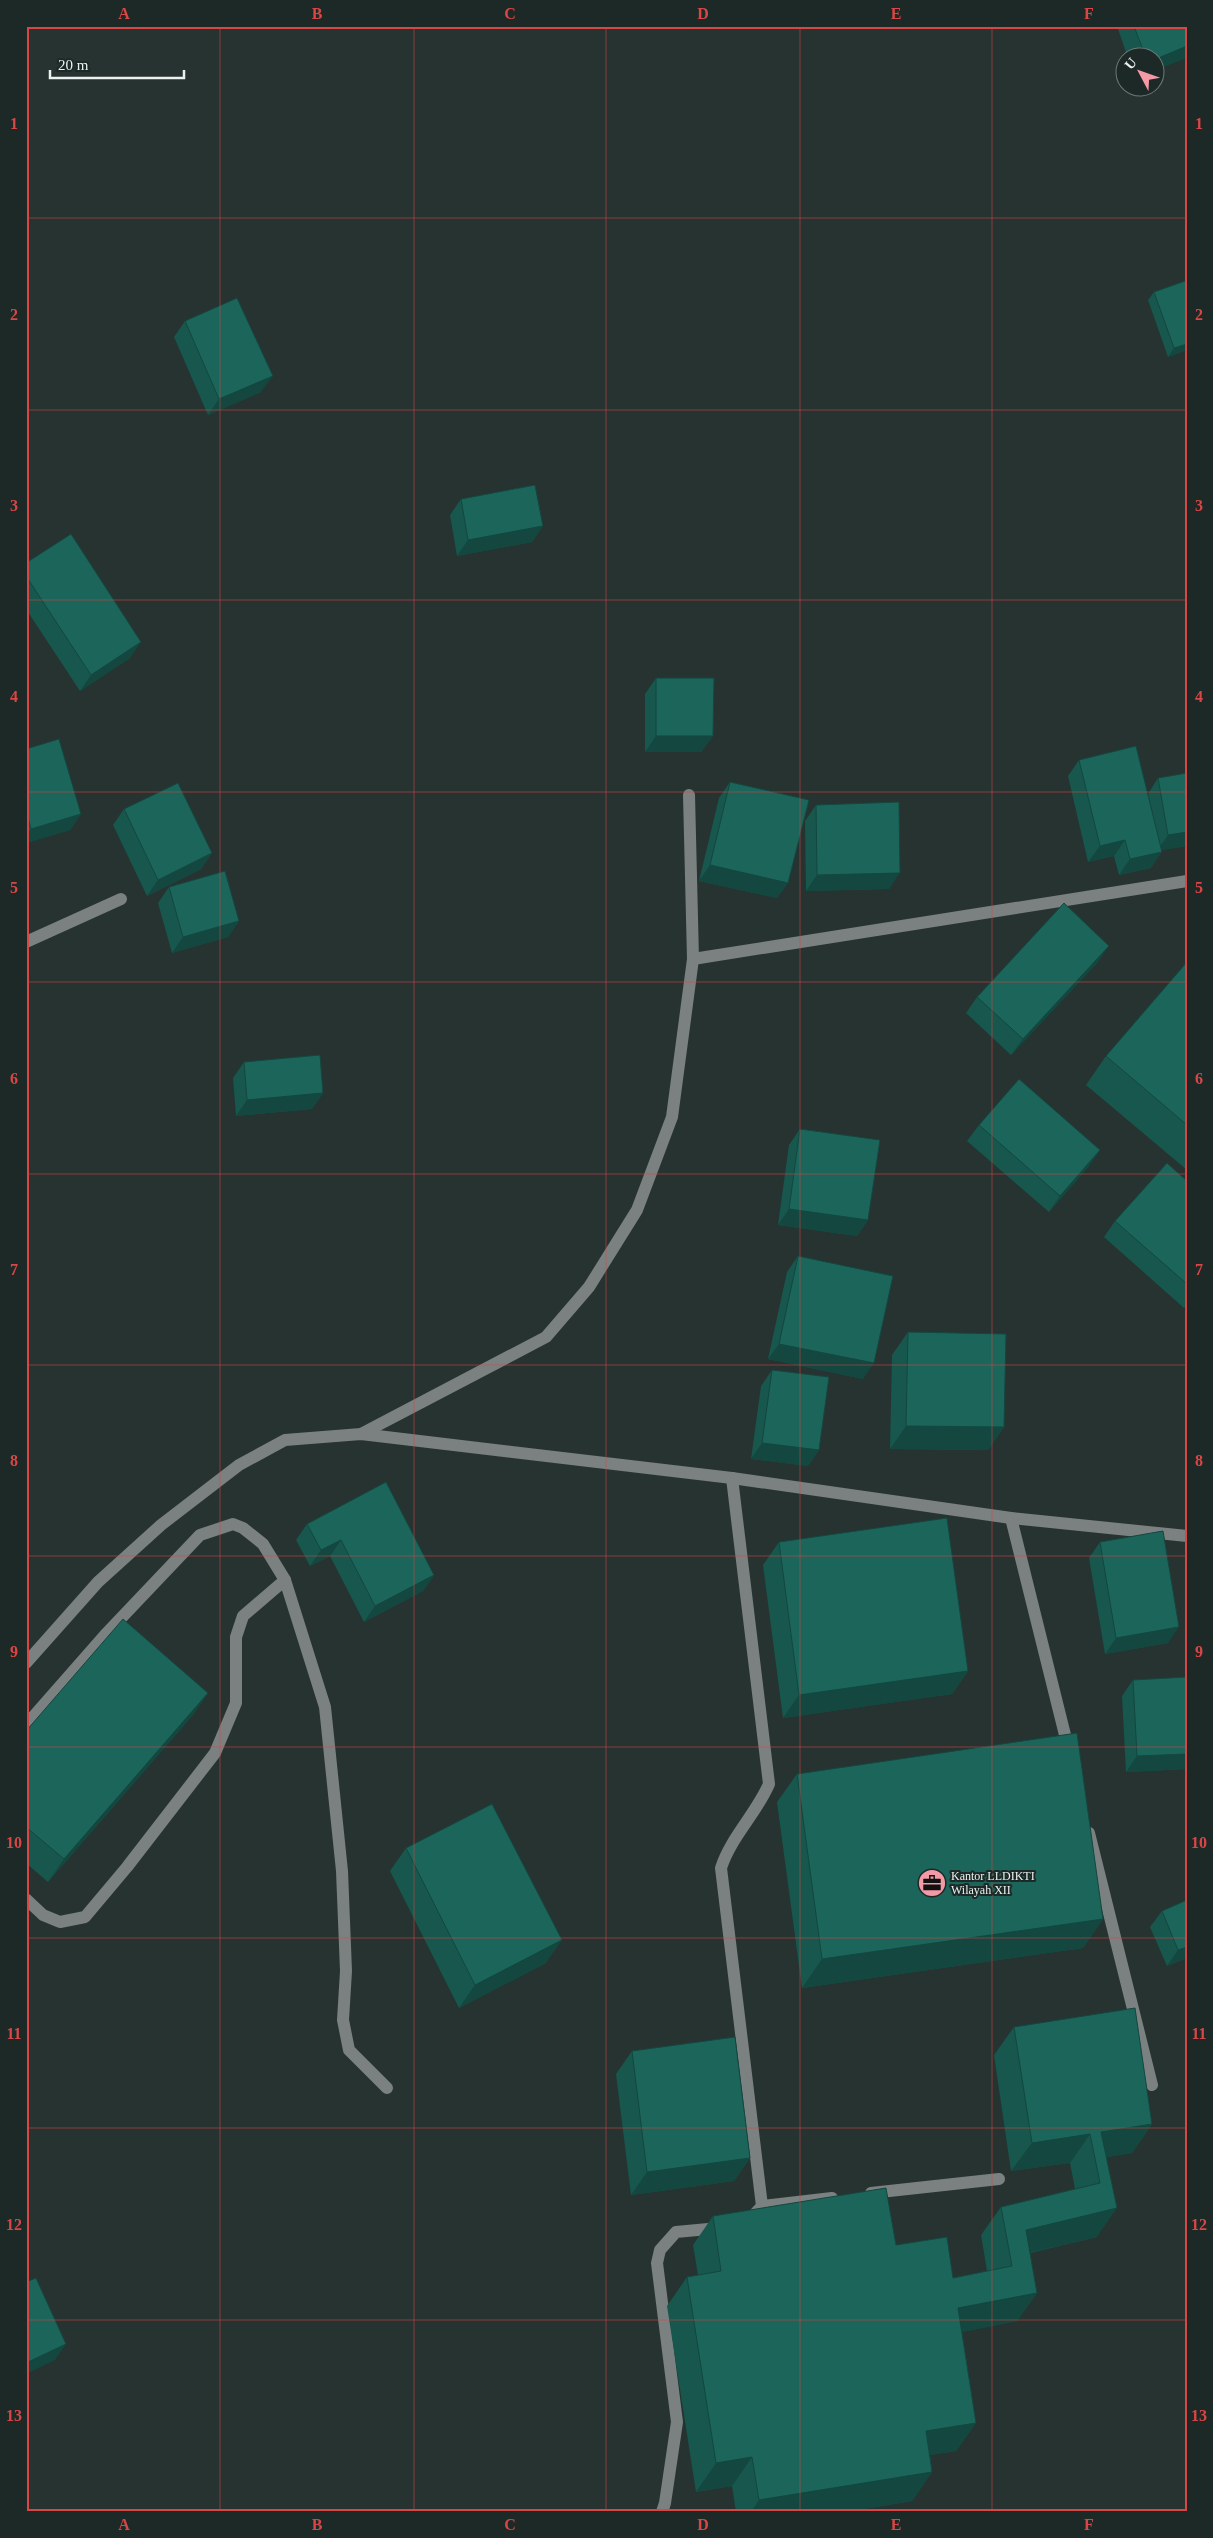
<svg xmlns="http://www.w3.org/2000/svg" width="1213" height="2538" font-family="'Times New Roman',serif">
<rect width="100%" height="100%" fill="#273331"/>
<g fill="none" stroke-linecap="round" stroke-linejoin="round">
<g stroke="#7b8180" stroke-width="12">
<polyline points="26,942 121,899"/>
<polyline points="693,959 1187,881"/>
<polyline points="361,1434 546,1337 589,1287 637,1210 672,1117 693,959 689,795"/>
<path d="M732,1478L769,1784C756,1814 731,1837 721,1868L762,2206L749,2220"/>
<polyline points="1011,1518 1069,1751"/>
<polyline points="26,1663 98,1582 161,1525 239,1465 285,1440 361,1434 732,1478 1011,1518 1187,1536"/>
<polyline points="26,1725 105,1635 200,1535 233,1524 243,1528 263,1544 285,1580 325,1707 342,1871 346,1971 343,2020 349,2050 387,2088"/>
<polyline points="1089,1833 1152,2085"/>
<polyline points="26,1899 43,1915 60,1922 85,1917 127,1867 215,1753 236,1703 236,1637 243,1616 285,1580"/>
<polyline points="871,2193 999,2179"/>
<polyline points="762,2206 832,2198"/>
<polyline points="662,2512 665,2503 677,2422 657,2263 660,2250 676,2232 719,2228"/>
</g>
</g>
<g fill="#17574d">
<polygon points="1117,26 1187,26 1156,58 1128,58"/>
<polygon points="1187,287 1187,350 1168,357 1148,300 1154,292"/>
<polygon points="185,321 261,392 208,415 174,337"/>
<polygon points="461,499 543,526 532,542 457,556 450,515"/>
<polygon points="26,563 130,658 80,691 26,609"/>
<polygon points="656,678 713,736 701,752 645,752 645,694"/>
<polygon points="26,749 81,814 70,830 26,843"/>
<polygon points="1079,760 1148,794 1158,778 1187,773 1187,846 1161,850 1151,868 1119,875 1114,856 1088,862 1068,776"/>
<polygon points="730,782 788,883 777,898 699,881 719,798"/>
<polygon points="816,805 889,889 806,891 805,821"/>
<polygon points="124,809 212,853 201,869 147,896 113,825"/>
<polygon points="169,887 239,921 228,937 172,953 158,903"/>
<polygon points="1098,962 1011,1055 966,1013 977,997"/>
<polygon points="1187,962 1187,1170 1086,1085 1106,1056"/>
<polygon points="244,1062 323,1093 312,1109 236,1116 233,1078"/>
<polygon points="979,1125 1100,1150 1089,1166 1049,1212 967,1141"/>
<polygon points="800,1129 868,1220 857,1236 778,1225 789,1145"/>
<polygon points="1187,1181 1187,1305 1184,1308 1104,1237 1115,1221"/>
<polygon points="798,1256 863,1379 768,1359 787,1272"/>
<polygon points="908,1332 1004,1427 988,1450 890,1449 892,1355"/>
<polygon points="772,1370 819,1450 808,1466 751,1459 761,1386"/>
<polygon points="307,1524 434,1575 423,1591 364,1622 330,1556 310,1566 296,1540"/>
<polygon points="779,1542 968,1671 952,1694 783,1718 763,1565"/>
<polygon points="1100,1542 1168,1643 1105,1654 1089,1558"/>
<polygon points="1133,1680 1187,1769 1126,1772 1122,1696"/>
<polygon points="208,1693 192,1716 48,1882 26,1863 26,1731"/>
<polygon points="797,1774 1103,1919 1083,1948 802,1988 777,1802"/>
<polygon points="406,1848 546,1963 459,2008 390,1871"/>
<polygon points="1187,1900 1187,1958 1167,1966 1150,1927 1162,1911"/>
<polygon points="1014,2027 1152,2124 1132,2153 1107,2157 1097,2237 1030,2253 1037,2293 1017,2321 962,2332 976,2423 956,2451 930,2455 932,2472 912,2501 846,2512 736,2512 732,2486 696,2492 667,2306 687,2277 698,2275 693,2245 713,2216 896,2245 953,2278 987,2271 981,2235 1001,2207 1075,2189 1070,2163 1011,2171 994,2055"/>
<polygon points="632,2051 750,2158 734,2181 631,2195 616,2074"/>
</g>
<g fill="#13473f">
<polygon points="1187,46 1187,58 1156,70 1156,59"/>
<polygon points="1187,344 1187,350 1168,357 1174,348"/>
<polygon points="273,376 261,392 208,415 219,399"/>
<polygon points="543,526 532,542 457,556 468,540"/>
<polygon points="141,642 130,658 80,691 91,675"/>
<polygon points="656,736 713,736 701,752 645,752"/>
<polygon points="81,814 70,830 26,843 26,836 31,829"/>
<polygon points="1187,832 1187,846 1157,851 1168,835"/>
<polygon points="1125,840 1114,856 1088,862 1100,846"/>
<polygon points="1162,852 1151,868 1119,875 1130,859"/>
<polygon points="212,853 201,869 147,896 158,880"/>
<polygon points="710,865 788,883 777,898 699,881"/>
<polygon points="900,873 889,889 806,891 817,875"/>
<polygon points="239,921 228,937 172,953 183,937"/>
<polygon points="1109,946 1098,962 1011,1055 1023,1039"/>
<polygon points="323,1093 312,1109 236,1116 247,1100"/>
<polygon points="1100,1150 1089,1166 1049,1212 1060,1196"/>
<polygon points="789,1209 868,1220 857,1236 778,1225"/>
<polygon points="779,1344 874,1363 863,1379 768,1359"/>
<polygon points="906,1426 1004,1427 988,1450 890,1449"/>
<polygon points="762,1443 819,1450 808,1466 751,1459"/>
<polygon points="341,1540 330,1556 310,1566 321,1550"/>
<polygon points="434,1575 423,1591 364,1622 375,1606"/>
<polygon points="1179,1627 1168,1643 1105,1654 1116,1638"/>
<polygon points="968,1671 952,1694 783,1718 799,1695"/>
<polygon points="208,1693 192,1716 48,1882 64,1859"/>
<polygon points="1187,1754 1187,1769 1126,1772 1137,1756"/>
<polygon points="1103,1919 1083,1948 802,1988 822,1959"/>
<polygon points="562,1940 546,1963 459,2008 475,1985"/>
<polygon points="1187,1947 1187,1958 1167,1966 1178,1950"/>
<polygon points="1152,2124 1132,2153 1095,2159 1101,2132"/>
<polygon points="1090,2134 1070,2163 1011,2171 1032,2143"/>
<polygon points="750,2158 734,2181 631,2195 647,2172"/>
<polygon points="1117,2208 1097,2237 1010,2257 1026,2230"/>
<polygon points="1037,2293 1017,2321 938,2337 958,2308"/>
<polygon points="66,2344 55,2360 26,2374 26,2363"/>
<polygon points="976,2423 956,2451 906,2459 926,2431"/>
<polygon points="752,2457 732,2486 696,2492 716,2463"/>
<polygon points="932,2472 912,2501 846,2512 751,2512 759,2500"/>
</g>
<g fill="#1b655a" stroke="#13473f">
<polygon points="1134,26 1187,26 1187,46 1156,59 1156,58 1146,58"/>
<polygon points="1185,281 1187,287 1187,344 1174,348 1154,292"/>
<polygon points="237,298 273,376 219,399 185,321"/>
<polygon points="535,485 543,526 468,540 461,499"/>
<polygon points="71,534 141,642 91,675 26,576 26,563"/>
<polygon points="656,678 714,678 713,736 656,736"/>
<polygon points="59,739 81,814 31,829 26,811 26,749"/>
<polygon points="1136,746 1162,852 1130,859 1125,840 1100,846 1079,760"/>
<polygon points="1187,773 1187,832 1168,835 1158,778"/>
<polygon points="730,782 809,800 788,883 710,865"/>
<polygon points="178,783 212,853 158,880 124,809"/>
<polygon points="899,802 900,873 817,875 816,805"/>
<polygon points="225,871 239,921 183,937 169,887"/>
<polygon points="1064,903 1109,946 1023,1039 977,997"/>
<polygon points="1187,962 1187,1125 1106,1056"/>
<polygon points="320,1055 323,1093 247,1100 244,1062"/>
<polygon points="1019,1079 1100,1150 1060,1196 979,1125"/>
<polygon points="800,1129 880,1140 868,1220 789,1209"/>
<polygon points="1167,1163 1187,1181 1187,1284 1115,1221"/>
<polygon points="798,1256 893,1276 874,1363 779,1344"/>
<polygon points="908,1332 1006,1334 1004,1427 906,1426"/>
<polygon points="772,1370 829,1377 819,1450 762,1443"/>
<polygon points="386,1482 434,1575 375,1606 341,1540 321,1550 307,1524"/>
<polygon points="947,1518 968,1671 799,1695 779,1542"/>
<polygon points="1163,1531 1179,1627 1116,1638 1100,1542"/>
<polygon points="123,1619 208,1693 64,1859 26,1827 26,1731"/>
<polygon points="1187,1677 1187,1754 1137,1756 1133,1680"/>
<polygon points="1077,1733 1103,1919 822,1959 797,1774"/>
<polygon points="492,1804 562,1940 475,1985 406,1848"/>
<polygon points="1187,1900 1187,1947 1178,1950 1162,1911"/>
<polygon points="1135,2008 1152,2124 1101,2132 1117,2208 1026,2230 1037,2293 958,2308 976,2423 926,2431 932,2472 759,2500 752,2457 716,2463 687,2277 721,2271 713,2216 886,2188 896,2245 947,2237 953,2278 1012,2266 1001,2207 1100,2183 1090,2134 1032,2143 1014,2027"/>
<polygon points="735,2037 750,2158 647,2172 632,2051"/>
<polygon points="36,2278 66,2344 26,2363 26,2282"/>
</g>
<path fill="none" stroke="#d94646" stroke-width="1" stroke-opacity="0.55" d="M220,26V2512M414,26V2512M606,26V2512M800,26V2512M992,26V2512M26,218H1187M26,410H1187M26,600H1187M26,792H1187M26,982H1187M26,1174H1187M26,1365H1187M26,1556H1187M26,1747H1187M26,1938H1187M26,2128H1187M26,2320H1187"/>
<defs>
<symbol id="office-disc" viewBox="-11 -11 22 22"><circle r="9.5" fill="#f49aa6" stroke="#1d2927"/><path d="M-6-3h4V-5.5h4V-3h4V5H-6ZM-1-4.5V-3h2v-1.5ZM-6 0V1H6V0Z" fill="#111"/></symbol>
</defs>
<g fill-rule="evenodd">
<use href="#office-disc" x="916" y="1867" width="32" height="32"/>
</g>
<g text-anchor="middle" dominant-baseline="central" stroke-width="4" stroke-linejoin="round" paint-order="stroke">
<g font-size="12" fill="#eaf2f0" stroke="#1d2927" text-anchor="start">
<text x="951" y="1876">Kantor LLDIKTI<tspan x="951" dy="14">Wilayah XII</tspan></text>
</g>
</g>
<rect width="1213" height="2538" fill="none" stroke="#1d2927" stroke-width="55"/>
<g transform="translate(1140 72) rotate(311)"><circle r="24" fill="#1d2927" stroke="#6f7977"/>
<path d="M0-4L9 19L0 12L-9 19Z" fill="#f49aa6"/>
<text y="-8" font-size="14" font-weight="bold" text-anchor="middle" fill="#eaf2f0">U</text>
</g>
<path d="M50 70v8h134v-8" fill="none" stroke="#eaf2f0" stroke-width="2.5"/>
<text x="58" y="70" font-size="15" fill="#eaf2f0" stroke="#1d2927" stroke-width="4" paint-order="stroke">20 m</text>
<rect x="28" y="28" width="1158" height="2482" fill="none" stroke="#d94646" stroke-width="2"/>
<g font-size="16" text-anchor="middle" font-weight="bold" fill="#d94646">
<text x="124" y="19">A</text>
<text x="317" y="19">B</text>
<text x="510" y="19">C</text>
<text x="703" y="19">D</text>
<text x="896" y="19">E</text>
<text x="1089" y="19">F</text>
<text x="14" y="129">1</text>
<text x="1199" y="129">1</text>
<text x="14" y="320">2</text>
<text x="1199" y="320">2</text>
<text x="14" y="511">3</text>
<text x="1199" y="511">3</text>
<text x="14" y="702">4</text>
<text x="1199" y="702">4</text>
<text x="14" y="893">5</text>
<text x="1199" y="893">5</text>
<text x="14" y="1084">6</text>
<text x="1199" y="1084">6</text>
<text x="14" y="1275">7</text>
<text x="1199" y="1275">7</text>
<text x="14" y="1466">8</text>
<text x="1199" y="1466">8</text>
<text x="14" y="1657">9</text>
<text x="1199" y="1657">9</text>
<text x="14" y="1848">10</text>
<text x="1199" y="1848">10</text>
<text x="14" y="2039">11</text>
<text x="1199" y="2039">11</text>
<text x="14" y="2230">12</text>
<text x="1199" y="2230">12</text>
<text x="14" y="2421">13</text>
<text x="1199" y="2421">13</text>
<text x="124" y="2530">A</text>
<text x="317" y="2530">B</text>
<text x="510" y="2530">C</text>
<text x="703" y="2530">D</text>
<text x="896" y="2530">E</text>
<text x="1089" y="2530">F</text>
</g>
</svg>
